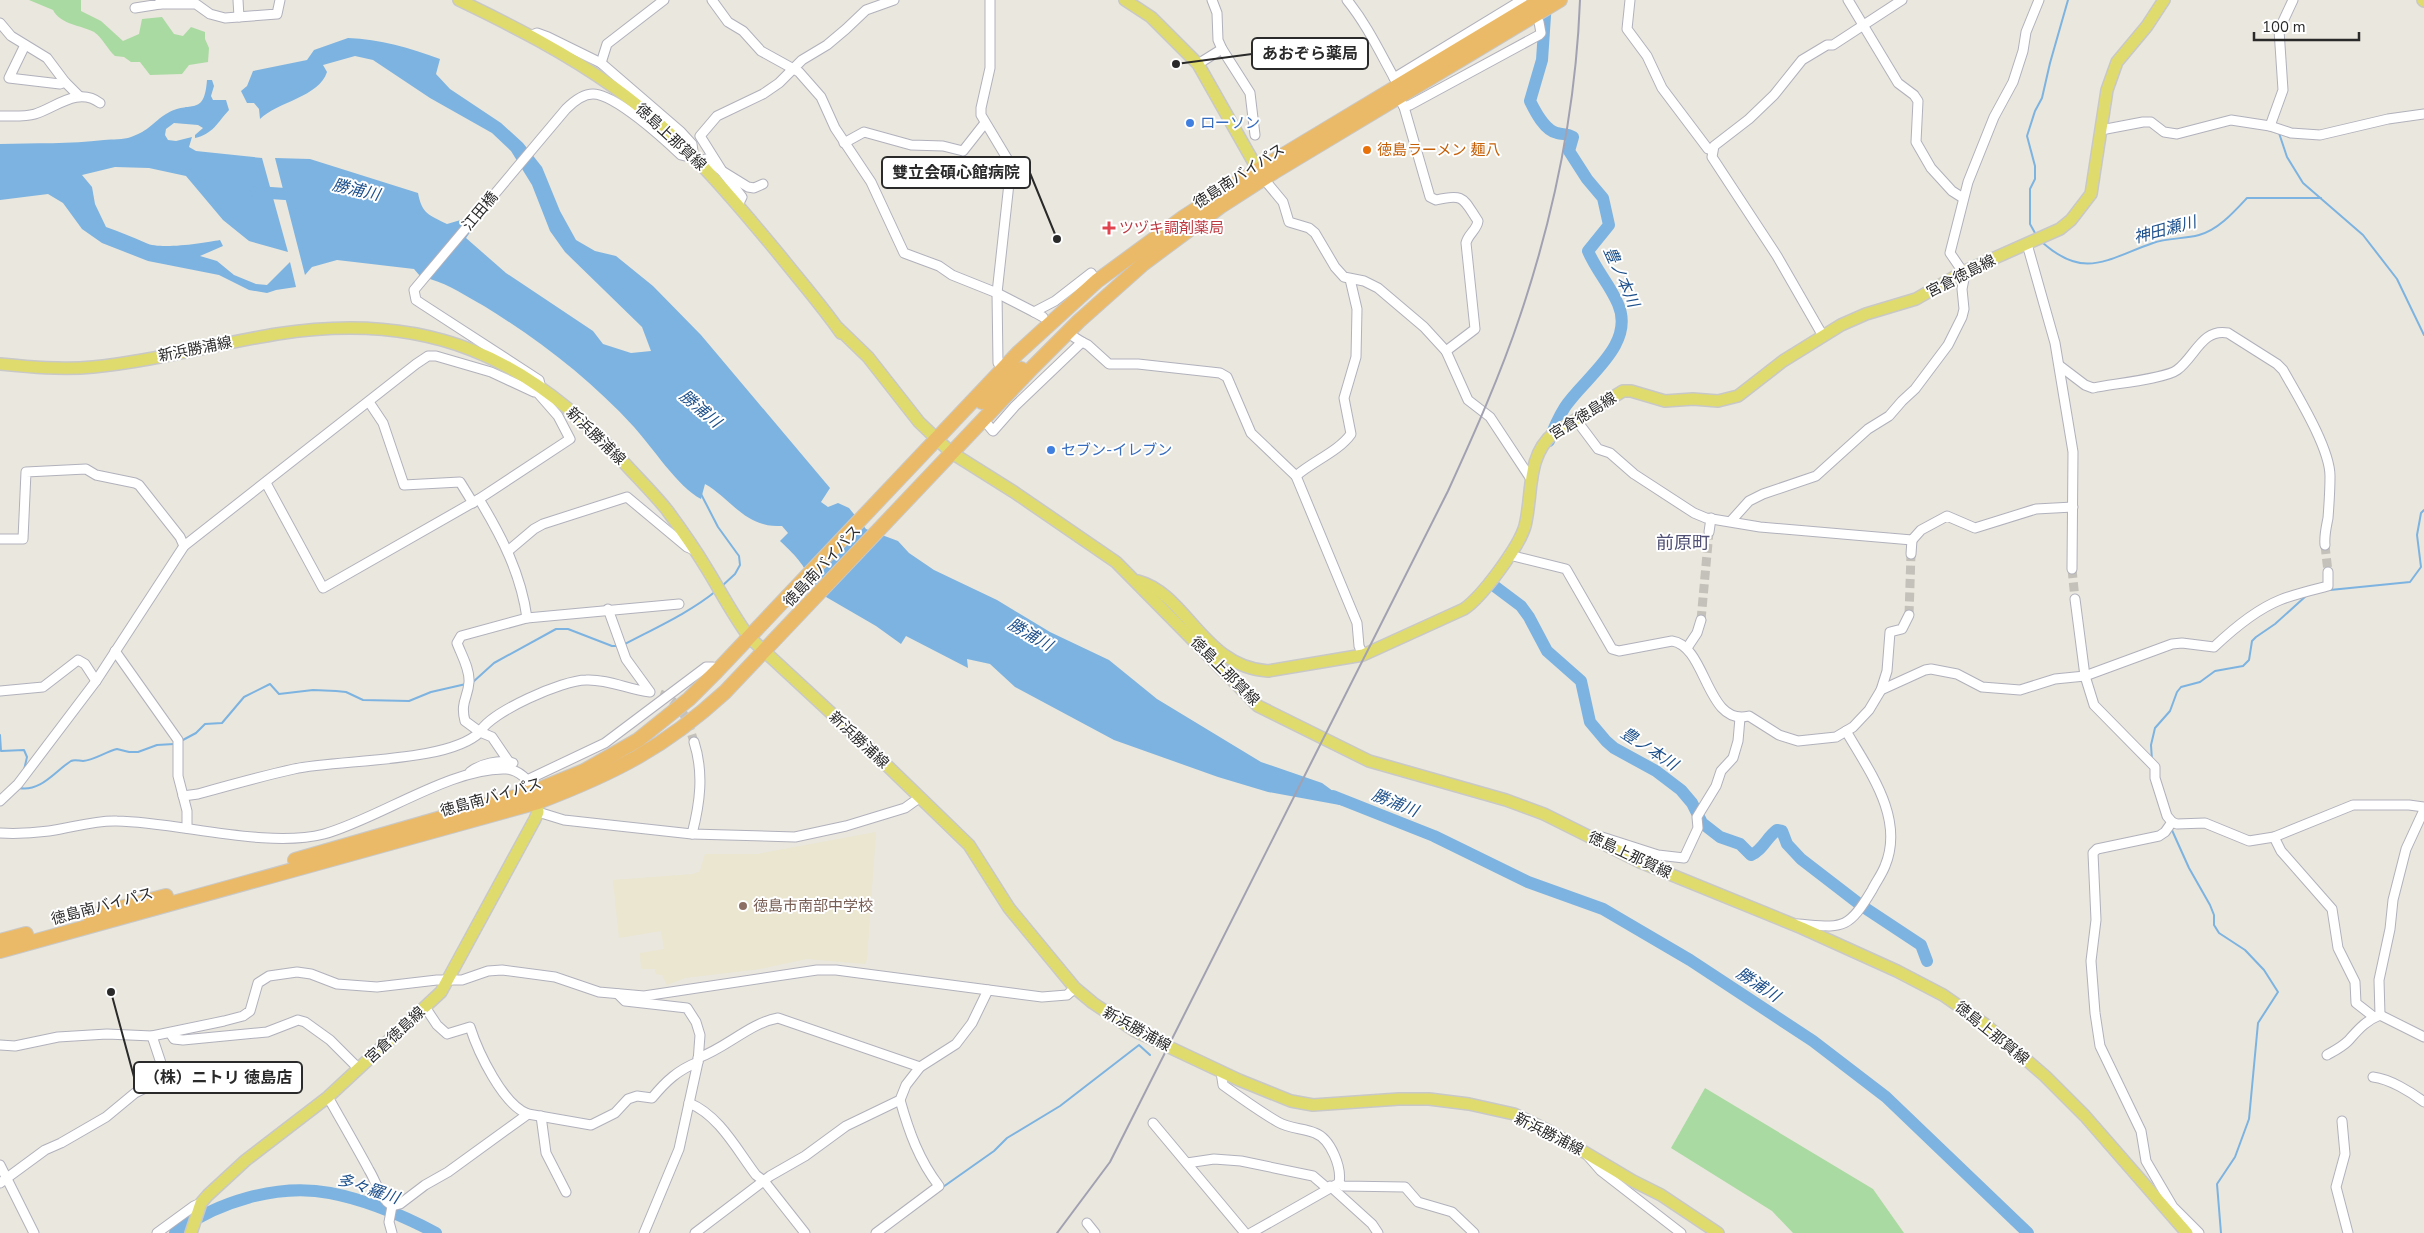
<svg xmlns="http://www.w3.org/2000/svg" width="2424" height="1233" font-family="'Nunito Sans','Noto Sans JP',sans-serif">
<rect width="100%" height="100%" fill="#eae7de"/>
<polygon fill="#eae6cf" points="876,832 867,959 865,964 807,959 760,969 685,978 667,985 662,975 656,974 655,969 641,969 640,953 664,949 661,931 619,938 613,880 693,874 700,871 705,854 757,854"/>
<g fill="#a9daa1">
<path d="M29,0H81V11L101,21L123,41L139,34L142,19L162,17L174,34L183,36L191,27L205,32V39L209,48L208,62L189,65L182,74L150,75L140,62H131L124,57L115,56C108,50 102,37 94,32C81,25 61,25 53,10Z"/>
<polygon points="1705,1088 1873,1189 1904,1233 1793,1233 1772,1211 1671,1148"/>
</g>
<g fill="#7db3e0">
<path d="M348,38C380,39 410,48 440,59L436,74L450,89L501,123L523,143L542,167L560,211L576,240L595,251L616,256L653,286L701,335L830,488L821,502L828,507L838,503L849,508L866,529L898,541L909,553L934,570L997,600L1050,632L1109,660L1157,699L1261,762L1322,783L1356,808L1268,792L1218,777L1114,740L1015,687L990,664L967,659L968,668L906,636L901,644L876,626L814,590C806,566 798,558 780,541L788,533L782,526C776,526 769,526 763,524C740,518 725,495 705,484L701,499C678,487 653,448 634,427C590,379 539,340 484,306C466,296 450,285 430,279L427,280L420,276L414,269L337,260L312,267L305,275L275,158L310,159L418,193C422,214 429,215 447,224L464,219L473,208L481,217L466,238L506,273L593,331L603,344L631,353L651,351L642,327L565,252L550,231L532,185L511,151L492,133L430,98L373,60L355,56L323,65L327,72C319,97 277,102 260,119L259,109L254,103H247L241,91L247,86L253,71L307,60L314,50Z"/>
<path d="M207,80H212L214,86L211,96L213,100H226L229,110C217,123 213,134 195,138V135L203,128L198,125L174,123L166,129L165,135L168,140L176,141L192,137L189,147L196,151L262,158L288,252L249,241L223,220L186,176L149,168L115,167L82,175L92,187L95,204L106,227C120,232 133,237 146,243C160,250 204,243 220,240L223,246L200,256L217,261L234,275L256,284L267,285L290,262L296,287L276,290L267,293L249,290L219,275L148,261L102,243L82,229L63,203L48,194L0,200V144C35,143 70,144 104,140C113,139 123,140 131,137C149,131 153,122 166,114C191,99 204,118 207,80Z"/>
</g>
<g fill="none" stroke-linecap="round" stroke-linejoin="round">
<g stroke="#7db3e0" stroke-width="2">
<polyline points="2279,133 2287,157 2303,183 2363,235 2397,279 2424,335"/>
<polyline points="2035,233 2030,224 2030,189 2035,179 2035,166 2027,136 2035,111 2042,98 2050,63 2068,0"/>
<path d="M2043,243C2085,280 2107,259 2153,243C2167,238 2184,239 2199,235C2218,230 2234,212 2247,198H2321"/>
<polyline points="701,494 718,527 739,556 740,565 735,574 722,586"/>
<polyline points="2330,590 2410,582 2421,567 2417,535 2421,513 2424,510"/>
<path d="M623,645C655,628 689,613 716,591"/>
<polyline points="473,682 494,663 556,629 568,629 612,646 619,646"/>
<polyline points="0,735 1,751 24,750 27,757 24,770"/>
<polyline points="181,741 196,733 205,724 222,723 244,697 270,684 279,694 313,690 336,691 346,692 363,700 409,701 431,692 466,684"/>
<polyline points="2152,760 2151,745 2155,728 2170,711 2177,692 2181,687 2200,682 2215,671 2243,666 2249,660 2252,641 2256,637 2275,624 2306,596"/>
<path d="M19,788C41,792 55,771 71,761C75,759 79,761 83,761C95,760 105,752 117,749L129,752H138L157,745L174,744"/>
<polyline points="2171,828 2189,868 2210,905 2214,915 2214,925 2219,933 2245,950 2264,970 2278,992 2258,1023 2249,1119 2235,1157 2217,1184 2221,1233"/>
<polyline points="943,1187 994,1151 1007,1138 1060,1106 1139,1045 1150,1055"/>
</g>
<g stroke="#7db3e0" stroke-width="12">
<path d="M1546,1L1542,60L1530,101C1535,111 1544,130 1557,133C1563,135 1567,133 1573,137L1569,151L1587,179L1603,198L1609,225L1588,251C1596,270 1610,285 1618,304C1636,345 1585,377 1565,407C1558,418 1553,430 1549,441"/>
<polyline points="256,192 300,195"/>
<path d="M1493,585L1521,606L1529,617L1547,651L1581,681L1590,722L1606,741L1614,748L1656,771L1681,790L1692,803L1702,823L1720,837L1740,844L1751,855C1762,851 1767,837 1777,830L1782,831L1787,844L1801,859L1862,906L1921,945L1927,961"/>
<polyline points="1333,796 1434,836 1528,882 1603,909 1690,960 1813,1041 1886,1097 2028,1233"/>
<path d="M175,1233C216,1202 278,1183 330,1193C367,1200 402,1215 436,1233"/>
</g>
<g stroke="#c4c1ba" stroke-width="9" stroke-dasharray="9 4.5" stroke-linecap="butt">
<polyline points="2325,545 2328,572"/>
<polyline points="2072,569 2075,599"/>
<polyline points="1909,615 1911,554"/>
<polyline points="1701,620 1709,532"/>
<path d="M660,694C683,704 687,719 694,742"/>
</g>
<defs>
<g id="minor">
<polyline points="238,0 239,17"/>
<polyline points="712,0 728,22 743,31 761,51 799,72 821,97 835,128 871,182 904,253 939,266 952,275 997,293 1034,312"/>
<polyline points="990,0 990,68 981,108 981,115 1011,165 997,293 998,363"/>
<polyline points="1212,0 1217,13 1218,40 1222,49 1250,93 1255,135"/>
<path d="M1347,0C1368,26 1381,55 1397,83"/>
<polyline points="1630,0 1627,29 1647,56 1662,88 1708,149 1712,150"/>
<polyline points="1848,0 1898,83 1914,95 1918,101 1916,142 1931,168 1952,191 1963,198"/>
<polyline points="160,4 196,4 210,14 225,18 277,14 280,0"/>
<polyline points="135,8 160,4 160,0"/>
<polyline points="0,23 11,36 47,58 65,82 79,96"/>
<polyline points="25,45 9,78 60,84 65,82"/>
<polyline points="601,63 607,44 664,0"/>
<polyline points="1198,64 1222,49"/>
<polyline points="1394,78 1522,0"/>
<polyline points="1401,102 1404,107 1410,105 1539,35 1541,33 1539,22"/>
<path d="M1404,107L1430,197L1436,200C1465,193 1463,199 1478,221C1477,230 1468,234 1466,243L1475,329L1446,351"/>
<path d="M0,116C11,116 25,117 35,114C55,108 78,86 100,103"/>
<polyline points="2270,126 2283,90 2279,30 2293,0"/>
<polyline points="2101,130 2143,122 2151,122 2164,132 2177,134 2231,120 2270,126 2291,133 2320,135 2388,119 2424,114"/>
<polyline points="844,143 864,132 911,145 943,146 963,151 985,123"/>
<polyline points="699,162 706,159 722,171 742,197 738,205"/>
<polyline points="1263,178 1283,202 1289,222 1309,228 1315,233 1335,267 1344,277 1364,281 1378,288 1424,327 1446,351 1468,400 1490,417 1531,479"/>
<polyline points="763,184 754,188 748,187 722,171 700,136 717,116 763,94 779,83 802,60 827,45 846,29 866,10 894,0"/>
<polyline points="2027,244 2055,343 2073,452 2072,569"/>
<polyline points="1043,317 1034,312 1055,301 1091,273 1097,281"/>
<polyline points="1823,336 1777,256 1712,157 1714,146 1749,119 1774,95 1802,60 1827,45 1833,45 1902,0"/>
<polyline points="1082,342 1088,345 1109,364 1138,364 1220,373 1227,377 1251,433 1296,476 1357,623 1359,646 1363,655"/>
<path d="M2060,366L2085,385L2093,388C2110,384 2165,379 2177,370C2195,357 2202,328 2228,333L2277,364L2283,370C2297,395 2330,448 2330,476C2330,490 2329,505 2328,518C2326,528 2324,536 2325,545"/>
<polyline points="369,402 383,423 404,485 460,482 473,503"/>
<polyline points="983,419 993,431 1015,406 1082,342 1074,337"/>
<polyline points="1577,421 1598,449 1610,453 1634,474 1694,513 1706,518 1760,527 1912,540 1921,530 1947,516 1975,528 2036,509 2073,507"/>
<path d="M1296,476C1313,461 1338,452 1351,434L1344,398L1356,357L1357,309L1350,279"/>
<polyline points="266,483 323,588 479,499 570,439 558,416 537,392"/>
<path d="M479,499C502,537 521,574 527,618"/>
<polyline points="1731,521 1749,501 1763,494 1816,476 1868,429 1889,416 1902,401 1915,389 1948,345 1962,317 1964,309 1962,289 1964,279 1963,272 1950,253 1968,182 1994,117 2013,82 2023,51 2026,32 2039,0"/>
<polyline points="1709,532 1711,518"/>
<polyline points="0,539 23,539 26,472 86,469 96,475 135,483 139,485 180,537 184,546"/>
<polyline points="508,551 534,529 543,524 627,497 687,547 694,550"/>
<polyline points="1911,554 1912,540"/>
<path d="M1509,555L1566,569L1612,649L1619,651L1672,641C1707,646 1706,727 1749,716L1779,735L1798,741L1836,737L1853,727L1869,710L1881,690L1925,670L1931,669L1957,674L1982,687L2020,690L2055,679L2085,676L2172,644L2182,643L2214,647C2233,629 2255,610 2280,600C2295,594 2312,590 2328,586V572"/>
<polyline points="2075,599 2085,676 2094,705 2155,767 2155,778 2167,816 2172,822 2177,824 2205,823 2249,841 2274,837 2353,805 2409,805 2424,807"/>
<polyline points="1687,648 1697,633 1701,620"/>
<polyline points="115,651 178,740 178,776 187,811 187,828"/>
<polyline points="1881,690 1887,671 1890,632 1902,629 1909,615"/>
<polyline points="0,691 43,687 78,660 85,664 96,681"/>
<path d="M509,762L492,737L480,732C490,712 563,680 586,680C609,679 629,690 650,692L626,659L608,609"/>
<path d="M470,772C480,764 500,759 513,763"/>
<polyline points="527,780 605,743 706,667 713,667 717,671"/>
<path d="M183,796L198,794C230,785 262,776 294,769C339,759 449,763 480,732L465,721C460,702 468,698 469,682C470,669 461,654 457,643L461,636L527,618L679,604"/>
<path d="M0,801L18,784L96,681L184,546L416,364L428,356H436L491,372L534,392L541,389L539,380L422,304L416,300L414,290L566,109C573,102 582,94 593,94C615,94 664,139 681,155L689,157L693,151L692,144L681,132L601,63L548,37L537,33L530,36"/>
<polyline points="538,812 564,820 692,834 795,837 846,826 905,808 919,798"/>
<polyline points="2172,822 2165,832 2159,836 2097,849 2093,853 2096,920 2091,961 2095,1013 2100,1046 2141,1131 2146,1161 2173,1207 2199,1233"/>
<path d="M0,833C17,834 33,833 49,831C72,828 94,820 117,821C178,822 267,849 324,834C378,819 452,767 506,769C518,769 530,781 535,791"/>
<path d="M692,834C700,803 704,773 694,742"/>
<polyline points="2274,837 2281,851 2332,909 2338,948 2355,982 2356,1003 2374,1017"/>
<polyline points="1596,840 1602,837 1658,855 1684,858 1698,828 1697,817 1716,786 1721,771 1733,758 1738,741 1740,718"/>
<path d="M1797,924C1842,927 1847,932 1872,890C1876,882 1882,874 1885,866C1905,818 1869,771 1846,731"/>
<polyline points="618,994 625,1001 687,1008 696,1022 700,1035 698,1062 679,1149 644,1233"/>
<path d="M425,1007L437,1025L447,1034L470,1027C478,1052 503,1105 528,1114L591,1125L615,1113L628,1099L637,1096L652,1098C666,1081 678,1070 698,1062"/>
<polyline points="2380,1015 2379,980 2390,929 2393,900 2406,849 2424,810"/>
<polyline points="170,1033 174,1039 183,1040 267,1032 298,1020 305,1022 330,1040 359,1069"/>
<polyline points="0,1045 15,1046 58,1037 107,1034 152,1036 224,1021 243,1016 250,1011 258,983 269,976 297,972 311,974 337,984 377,987 437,980 462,980 488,971 502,970 555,977 599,992 644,996 817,970 836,970 1042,997 1067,995 1075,988"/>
<path d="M2327,1055C2334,1051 2342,1047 2348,1041C2358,1030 2365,1021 2380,1015L2424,1037"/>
<path d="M698,1058C726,1048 750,1023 778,1018L920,1067"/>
<path d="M1221,1072L1223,1085C1241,1098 1259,1111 1278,1122C1290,1129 1303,1128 1315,1133C1331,1139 1342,1168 1339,1183L1251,1233"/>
<path d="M2373,1077C2390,1079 2411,1092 2424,1102"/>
<path d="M328,1097C342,1122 356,1146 369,1170C377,1183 379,1197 392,1206L389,1222L392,1233"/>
<path d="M689,1103C719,1115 737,1150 756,1175L764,1181L805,1233"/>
<polyline points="541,1116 546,1153 566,1192"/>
<polyline points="2342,1121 2345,1154 2336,1187 2348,1233"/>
<polyline points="1153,1123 1245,1233"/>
<polyline points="1587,1155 1601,1171 1681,1233"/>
<polyline points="1187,1163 1214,1159 1241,1161 1313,1176 1327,1188"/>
<polyline points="0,1165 34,1233"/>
<polyline points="0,1183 45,1150 61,1143 106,1117 135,1093 166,1078 152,1036"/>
<polyline points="1339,1183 1343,1186 1405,1187 1418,1202 1452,1212 1474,1233"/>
<polyline points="1330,1186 1372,1224 1378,1233"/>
<polyline points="392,1206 400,1204 425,1185 448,1172 528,1114"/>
<polyline points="1087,1223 1095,1233"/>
<polyline points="157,1233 194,1206 201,1203"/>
<polyline points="695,1233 770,1176 805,1156 846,1126 900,1100 906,1085 920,1067 956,1044 972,1023 988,990"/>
<path d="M876,1233L939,1186C919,1160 909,1132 900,1100"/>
</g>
<g id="major">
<path d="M459,0C513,26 566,53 615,88C680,135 731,196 782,258C802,283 823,307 841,333"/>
<polyline points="1125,0 1151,17 1198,64 1262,177"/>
<polyline points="2423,0 2424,1"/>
<polyline points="838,328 868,357 919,422 942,444 952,453 1014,492 1116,562 1258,706 1369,761 1506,800 1544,814 1640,862 1802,928 1897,971 1943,995 1986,1025 2045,1076 2085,1116 2187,1233"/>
<path d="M0,364C30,367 63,370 93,367C155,361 216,344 277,334C427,310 529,356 628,467C641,481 655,495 667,510C681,529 695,549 707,569C721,592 733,615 749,637L870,749L969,845L1009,908L1075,988L1093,1003L1135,1031L1239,1080L1291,1101L1313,1105L1399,1099H1429L1469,1104L1514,1114L1549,1131L1633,1181L1661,1195L1718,1233"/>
<path d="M1138,581C1187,594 1203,667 1268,671L1363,655L1464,609C1482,597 1519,547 1525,526C1533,494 1526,456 1554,433L1623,391H1631L1665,401L1693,399L1718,401L1738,396L1783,361L1841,325L1866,314L1916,299L1963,272L2060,229L2071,220L2091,194L2107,90L2117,62L2147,26L2164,0"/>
<polyline points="191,1233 201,1203 208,1195 246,1160 328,1097 441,992 535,819 538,812 536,795"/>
</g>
<g id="highway">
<polyline points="982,402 1021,369"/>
<polyline points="295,860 535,791 584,771 638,740 689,699 717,671 1018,353 1097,281 1184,217 1240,181 1541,0"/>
<polyline points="90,916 166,896"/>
<polyline points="0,941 26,934"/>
<path d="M0,951L538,802C614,773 664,748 725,692L1033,367L1079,321L1143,264L1221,206L1274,172L1560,0"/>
</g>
</defs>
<use href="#minor" stroke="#b1b1bc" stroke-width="11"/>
<use href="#major" stroke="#c8c8c8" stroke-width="14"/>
<use href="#highway" stroke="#c8c8c8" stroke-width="16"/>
<use href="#minor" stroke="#fff" stroke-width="9"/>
<use href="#major" stroke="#e0db6d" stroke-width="11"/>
<use href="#highway" stroke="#ebba68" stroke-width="14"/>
<path stroke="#a2a1b2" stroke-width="2" d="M1057,1233L1110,1162L1448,491C1474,434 1500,376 1520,316C1554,215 1576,106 1580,0"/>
</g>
<g fill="#3f7fe0" stroke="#fff" stroke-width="2">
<circle cx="1190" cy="123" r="5"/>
<circle cx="1051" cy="450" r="5"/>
</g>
<circle fill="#e8710a" stroke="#fff" stroke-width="2" cx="1367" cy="150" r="5"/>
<path fill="#e0444e" stroke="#fff" stroke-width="2" d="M1106.5 220.5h5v5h5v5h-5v5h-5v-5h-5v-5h5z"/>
<circle fill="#8d6e63" stroke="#fff" stroke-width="2" cx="743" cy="906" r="5"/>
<g text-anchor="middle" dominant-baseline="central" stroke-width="4" stroke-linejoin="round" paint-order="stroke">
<g font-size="15" fill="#366cbe" stroke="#fff" text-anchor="start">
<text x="1200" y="123">ローソン</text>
<text x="1061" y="450">セブン-イレブン</text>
</g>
<g font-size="15" fill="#2a2a2a" stroke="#fff">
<text transform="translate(671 137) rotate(43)">徳島上那賀線</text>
<text transform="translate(1239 176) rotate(-33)">徳島南バイパス</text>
<text transform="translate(480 211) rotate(-50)">江田橋</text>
<text transform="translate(1961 276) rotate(-27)">宮倉徳島線</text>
<text transform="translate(195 349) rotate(-11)">新浜勝浦線</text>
<text transform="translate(1583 416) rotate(-32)">宮倉徳島線</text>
<text transform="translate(596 436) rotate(44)">新浜勝浦線</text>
<text transform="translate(822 566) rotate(-47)">徳島南バイパス</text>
<text transform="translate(1225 671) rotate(45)">徳島上那賀線</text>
<text transform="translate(859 740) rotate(43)">新浜勝浦線</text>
<text transform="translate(491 797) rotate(-16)">徳島南バイパス</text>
<text transform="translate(1630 855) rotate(25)">徳島上那賀線</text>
<text transform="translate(102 906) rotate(-15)">徳島南バイパス</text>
<text transform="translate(1137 1029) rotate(29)">新浜勝浦線</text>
<text transform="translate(1992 1033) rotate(39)">徳島上那賀線</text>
<text transform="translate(395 1035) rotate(-43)">宮倉徳島線</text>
<text transform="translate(1549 1134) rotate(27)">新浜勝浦線</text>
</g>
<g font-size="15" fill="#c56008" stroke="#fff" text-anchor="start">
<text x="1377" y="150">徳島ラーメン 麺八</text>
</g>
<g font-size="15" fill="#be3a42" stroke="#fff" text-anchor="start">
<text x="1119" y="228">ツヅキ調剤薬局</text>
</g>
<g font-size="15" fill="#785e54" stroke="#fff" text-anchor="start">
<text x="753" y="906">徳島市南部中学校</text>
</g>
<g font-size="16" font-style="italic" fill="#1d508b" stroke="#fff">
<text transform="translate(356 190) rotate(13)">勝浦川</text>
<text transform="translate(2165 230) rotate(-15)">神田瀬川</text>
<text transform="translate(1621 277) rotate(66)">豊ノ本川</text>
<text transform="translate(700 409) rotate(40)">勝浦川</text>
<text transform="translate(1030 635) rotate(30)">勝浦川</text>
<text transform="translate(1649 749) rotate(33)">豊ノ本川</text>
<text transform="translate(1395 803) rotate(22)">勝浦川</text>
<text transform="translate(1758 985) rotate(33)">勝浦川</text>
<text transform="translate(368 1189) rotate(18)">多々羅川</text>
</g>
<g font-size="18" fill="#505075" stroke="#fff">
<text x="1683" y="543">前原町</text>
</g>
</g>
<path fill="none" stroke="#2a2a2a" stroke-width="2" d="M1176 64L1252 54M1057 239L1030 173M111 992L134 1077"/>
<g fill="#2a2a2a" stroke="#fff" stroke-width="2">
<circle cx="1176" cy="64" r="5"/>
<circle cx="1057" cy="239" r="5"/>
<circle cx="111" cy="992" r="5"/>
</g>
<g fill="#fff" stroke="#2a2a2a" stroke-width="2">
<rect x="1252" y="38" width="116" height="31" rx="5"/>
<rect x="882" y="157" width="148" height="31" rx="5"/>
<rect x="134" y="1062" width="168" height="31" rx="5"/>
</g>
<g font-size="16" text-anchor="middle" font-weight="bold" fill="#2a2a2a">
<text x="1310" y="59">あおぞら薬局</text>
<text x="956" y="178">雙立会碩心館病院</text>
<text x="218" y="1083">（株）ニトリ 徳島店</text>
</g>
<path d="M2254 32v8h105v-8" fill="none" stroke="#2a2a2a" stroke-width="2.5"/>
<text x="2262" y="32" font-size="15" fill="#2a2a2a" stroke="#ffffff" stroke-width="4" paint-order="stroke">100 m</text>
</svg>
